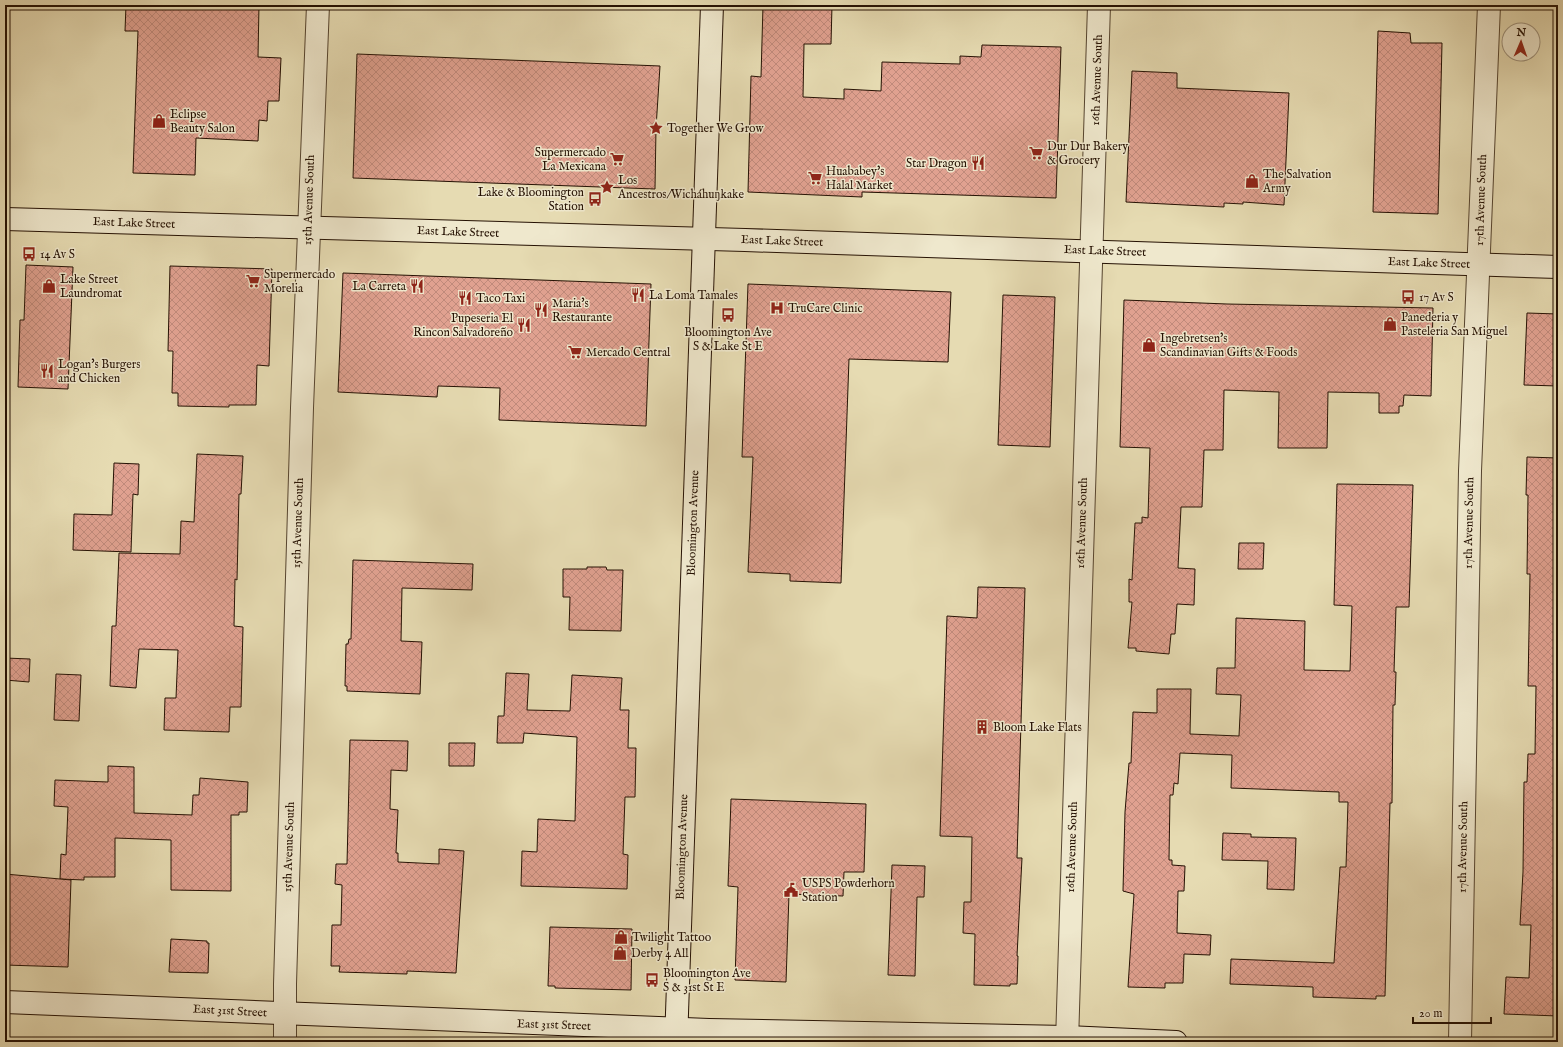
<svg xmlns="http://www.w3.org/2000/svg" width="1563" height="1047" font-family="'IM FELL English',serif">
<defs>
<pattern id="building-cross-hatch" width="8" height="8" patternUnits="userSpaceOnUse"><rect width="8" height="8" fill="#e0a190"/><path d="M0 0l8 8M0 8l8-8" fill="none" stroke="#c08a7b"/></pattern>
</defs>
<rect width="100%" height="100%" fill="#e6dbb2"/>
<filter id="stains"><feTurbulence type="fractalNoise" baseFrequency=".005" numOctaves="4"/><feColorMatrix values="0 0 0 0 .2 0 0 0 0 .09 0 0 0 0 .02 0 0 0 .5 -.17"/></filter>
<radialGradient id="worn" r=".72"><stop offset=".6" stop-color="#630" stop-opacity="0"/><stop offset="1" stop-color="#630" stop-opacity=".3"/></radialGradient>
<g fill="url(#building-cross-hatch)" stroke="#251103">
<polygon points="126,5 259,5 258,57 281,58 279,101 268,101 267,121 259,120 258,141 196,138 195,175 133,173 138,31 125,31"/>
<polygon points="763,5 832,5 831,44 804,44 803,97 844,99 844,89 881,91 882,62 960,64 960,56 981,57 982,45 1061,47 1056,198 862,192 862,197 748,192 751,76 761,77"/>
<polygon points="1378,31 1410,33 1411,43 1442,43 1438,214 1373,212"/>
<polygon points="357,54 660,66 656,128 655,189 353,178"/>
<polygon points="1132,71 1177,73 1177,88 1289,93 1284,205 1243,202 1243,204 1224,203 1224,207 1126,202"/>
<polygon points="26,265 73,267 68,389 18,387 20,320 24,320"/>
<polygon points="170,266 272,269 269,366 257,365 256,405 229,405 229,407 178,406 178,393 172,393 173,351 168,351"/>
<polygon points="343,273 651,284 646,426 499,420 500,388 438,386 437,397 338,392"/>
<polygon points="748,284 951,292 948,362 849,359 841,583 790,581 790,574 748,572 753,457 742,457"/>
<polygon points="1003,295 1055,297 1050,447 998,445"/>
<polygon points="1124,300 1227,304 1433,308 1431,396 1404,395 1403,406 1399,406 1399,413 1379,413 1379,393 1328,392 1327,448 1278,448 1279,392 1224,390 1223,450 1204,450 1202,507 1181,507 1178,568 1195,569 1194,605 1177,604 1175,634 1171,634 1169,654 1136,651 1136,648 1128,648 1132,602 1129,602 1129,579 1132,580 1135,523 1142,523 1142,517 1148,518 1150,448 1120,447"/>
<polygon points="1527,313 1558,314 1558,386 1524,385"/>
<polygon points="197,454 243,456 241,494 239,494 237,580 235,579 234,626 243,627 241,707 230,707 229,732 164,730 165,698 176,698 178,650 139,649 136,688 110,686 112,626 116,626 119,553 180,554 181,521 194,522"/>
<polygon points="1527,457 1558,458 1558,1016 1504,1014 1506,977 1529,978 1531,925 1520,925 1523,872 1524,782 1527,782 1528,754 1535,754 1536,686 1528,686 1530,574 1527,574 1528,495 1526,495"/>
<polygon points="114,463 139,464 138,495 133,494 131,552 73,550 74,514 112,515"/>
<polygon points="1337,484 1413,485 1409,607 1396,607 1394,672 1396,672 1395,705 1393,705 1392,803 1390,803 1385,996 1376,996 1376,999 1313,997 1313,987 1230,984 1231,959 1334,963 1340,867 1346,867 1348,802 1339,802 1339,792 1231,788 1232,755 1180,753 1178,784 1174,783 1173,795 1170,795 1169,860 1172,860 1172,865 1185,866 1184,891 1178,891 1177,933 1211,935 1210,955 1184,954 1183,983 1165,983 1165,988 1128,987 1134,894 1123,891 1125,812 1129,763 1131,763 1133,712 1157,713 1157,689 1191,689 1190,734 1239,736 1241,695 1216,694 1217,668 1235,668 1236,618 1305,621 1304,670 1350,671 1352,606 1334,605"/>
<polygon points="1239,543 1264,543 1263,569 1238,569"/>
<polygon points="353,560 473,564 472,590 402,588 401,641 422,642 420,694 347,691 347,686 345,686 346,644 348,644 349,639 351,639"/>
<polygon points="587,567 606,567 607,570 623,570 621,631 569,630 570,597 563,597 563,569 587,569"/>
<polygon points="978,587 1025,588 1017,858 1022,858 1017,956 1018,956 1017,984 1010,984 1010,986 974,985 975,934 963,933 964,902 971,902 972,837 940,836 947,616 977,618"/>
<polygon points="5,658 30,659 29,682 5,680"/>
<polygon points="506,673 529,674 527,710 570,711 572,675 622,678 620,710 629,710 628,748 636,748 635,797 625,797 623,854 628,855 627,889 521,886 522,851 537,852 538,819 575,821 577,737 524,733 523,743 497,743 498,716 504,716"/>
<polygon points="56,674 81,675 79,721 54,720"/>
<polygon points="350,740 408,741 407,771 391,770 390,809 398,810 396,853 398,853 398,862 439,864 439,849 464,851 456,973 407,971 407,974 339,972 340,966 331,966 332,925 341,925 342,885 335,884 336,864 347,864"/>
<polygon points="449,743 475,743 474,766 449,766"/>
<polygon points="108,766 134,767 134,813 192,815 193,795 199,795 200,778 248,782 247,812 239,812 239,815 231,815 231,891 171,890 171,840 115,838 115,877 84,877 84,880 60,879 61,854 66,855 68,807 54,806 55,780 108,782"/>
<polygon points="731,799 866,804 864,872 844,872 843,896 789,894 786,982 735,980 738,887 728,886"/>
<polygon points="1223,833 1251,834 1251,837 1296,838 1294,890 1267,889 1268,861 1222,860"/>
<polygon points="892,865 925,866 924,897 917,897 915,976 888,975"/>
<polygon points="5,874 71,880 68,967 5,965"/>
<polygon points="550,927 632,929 631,990 555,988 555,986 548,986"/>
<polygon points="171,939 207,941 207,943 209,943 208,973 169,972"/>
</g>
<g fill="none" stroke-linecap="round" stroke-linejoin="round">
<defs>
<g id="street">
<polyline points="285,1042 285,984 302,408 318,5"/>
<polyline points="1067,1042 1099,5"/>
<polyline points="1460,1042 1470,471 1489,5"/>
</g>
<g id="secondary">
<polyline points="5,219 745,240 1558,267"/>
<polyline points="5,1002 709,1030 1067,1037 1176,1042"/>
<polyline points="676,1042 712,5"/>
</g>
</defs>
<use href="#street" stroke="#55442f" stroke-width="24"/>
<use href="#secondary" stroke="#251103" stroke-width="24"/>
<use href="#street" stroke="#efe8cd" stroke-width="22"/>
<use href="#secondary" stroke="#efe8cd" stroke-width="22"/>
</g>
<defs>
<symbol id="shop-bare" viewBox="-9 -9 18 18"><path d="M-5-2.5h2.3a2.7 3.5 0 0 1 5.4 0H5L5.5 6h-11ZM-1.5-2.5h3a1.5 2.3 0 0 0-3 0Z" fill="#8f2418" stroke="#efe8cd" stroke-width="2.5" paint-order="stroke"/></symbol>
<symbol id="sight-bare" viewBox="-9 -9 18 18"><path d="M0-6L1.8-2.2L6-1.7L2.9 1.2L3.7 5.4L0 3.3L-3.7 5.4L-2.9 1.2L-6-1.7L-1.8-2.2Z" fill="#8f2418" stroke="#efe8cd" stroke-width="2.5" paint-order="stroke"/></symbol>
<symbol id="supermarket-bare" viewBox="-9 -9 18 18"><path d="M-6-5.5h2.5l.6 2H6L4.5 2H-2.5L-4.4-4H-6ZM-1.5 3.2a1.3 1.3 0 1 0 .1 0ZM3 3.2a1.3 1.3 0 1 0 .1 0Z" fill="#8f2418" stroke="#efe8cd" stroke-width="2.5" paint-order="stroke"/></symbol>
<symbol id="restaurant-bare" viewBox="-9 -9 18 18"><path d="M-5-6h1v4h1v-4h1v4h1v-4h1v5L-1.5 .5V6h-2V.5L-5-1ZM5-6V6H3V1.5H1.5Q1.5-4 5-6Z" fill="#8f2418" stroke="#efe8cd" stroke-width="2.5" paint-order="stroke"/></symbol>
<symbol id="bus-bare" viewBox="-9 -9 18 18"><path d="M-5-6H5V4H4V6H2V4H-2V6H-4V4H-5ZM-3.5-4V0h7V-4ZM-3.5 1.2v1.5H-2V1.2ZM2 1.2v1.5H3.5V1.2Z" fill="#8f2418" stroke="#efe8cd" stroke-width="2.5" paint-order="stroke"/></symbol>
<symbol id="hospital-bare" viewBox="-9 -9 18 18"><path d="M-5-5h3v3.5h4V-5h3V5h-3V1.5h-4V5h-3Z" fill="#8f2418" stroke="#efe8cd" stroke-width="2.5" paint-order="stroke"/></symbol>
<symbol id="building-bare" viewBox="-9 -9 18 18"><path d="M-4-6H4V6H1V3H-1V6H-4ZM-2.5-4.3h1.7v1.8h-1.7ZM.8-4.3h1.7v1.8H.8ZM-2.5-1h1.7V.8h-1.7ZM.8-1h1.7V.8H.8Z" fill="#8f2418" stroke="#efe8cd" stroke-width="2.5" paint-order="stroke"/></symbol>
<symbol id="civic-bare" viewBox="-9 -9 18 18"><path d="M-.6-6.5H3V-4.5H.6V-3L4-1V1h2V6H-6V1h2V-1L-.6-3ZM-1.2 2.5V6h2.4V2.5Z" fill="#8f2418" stroke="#efe8cd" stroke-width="2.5" paint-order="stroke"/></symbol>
</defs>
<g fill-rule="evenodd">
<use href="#shop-bare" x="149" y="111" width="20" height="20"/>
<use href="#sight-bare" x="646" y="118" width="20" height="20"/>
<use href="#supermarket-bare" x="1026" y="143" width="20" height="20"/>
<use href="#supermarket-bare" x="607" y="149" width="20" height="20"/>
<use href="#restaurant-bare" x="968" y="153" width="20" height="20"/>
<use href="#supermarket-bare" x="805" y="168" width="20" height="20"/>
<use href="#shop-bare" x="1242" y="171" width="20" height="20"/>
<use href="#sight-bare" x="597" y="177" width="20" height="20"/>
<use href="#bus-bare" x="585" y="189" width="20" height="20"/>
<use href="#bus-bare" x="19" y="244" width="20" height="20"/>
<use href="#supermarket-bare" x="243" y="271" width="20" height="20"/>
<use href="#shop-bare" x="39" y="276" width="20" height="20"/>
<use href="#restaurant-bare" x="407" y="276" width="20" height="20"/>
<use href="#restaurant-bare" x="628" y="285" width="20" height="20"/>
<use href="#bus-bare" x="1398" y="287" width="20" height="20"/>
<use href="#restaurant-bare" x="455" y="288" width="20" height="20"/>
<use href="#hospital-bare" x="767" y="298" width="20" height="20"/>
<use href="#restaurant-bare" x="531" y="300" width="20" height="20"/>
<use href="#bus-bare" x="718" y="305" width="20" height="20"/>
<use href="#shop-bare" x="1380" y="314" width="20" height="20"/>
<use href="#restaurant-bare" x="514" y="315" width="20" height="20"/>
<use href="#shop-bare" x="1139" y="335" width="20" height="20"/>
<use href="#supermarket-bare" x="565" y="342" width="20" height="20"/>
<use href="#restaurant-bare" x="37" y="361" width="20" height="20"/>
<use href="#building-bare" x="972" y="717" width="20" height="20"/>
<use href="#civic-bare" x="781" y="880" width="20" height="20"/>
<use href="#shop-bare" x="611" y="927" width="20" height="20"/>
<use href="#shop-bare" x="610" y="943" width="20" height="20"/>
<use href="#bus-bare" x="642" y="970" width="20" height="20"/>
</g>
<g text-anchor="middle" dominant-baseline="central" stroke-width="3" stroke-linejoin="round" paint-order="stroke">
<g font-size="12" fill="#251103" stroke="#efe8cd">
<text transform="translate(1097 80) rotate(-88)">16th Avenue South</text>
<text transform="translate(309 200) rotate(-88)">15th Avenue South</text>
<text transform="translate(1481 200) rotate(-88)">17th Avenue South</text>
<text transform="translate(134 223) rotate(2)">East Lake Street</text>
<text transform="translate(458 232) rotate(2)">East Lake Street</text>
<text transform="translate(782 241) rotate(2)">East Lake Street</text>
<text transform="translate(1105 251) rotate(2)">East Lake Street</text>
<text transform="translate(1429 263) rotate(2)">East Lake Street</text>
<text transform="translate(298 523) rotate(-88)">15th Avenue South</text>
<text transform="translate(693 523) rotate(-88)">Bloomington Avenue</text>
<text transform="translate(1082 523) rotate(-88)">16th Avenue South</text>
<text transform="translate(1469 523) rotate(-89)">17th Avenue South</text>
<text transform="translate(289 847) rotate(-88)">15th Avenue South</text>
<text transform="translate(682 847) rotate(-88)">Bloomington Avenue</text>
<text transform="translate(1072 847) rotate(-88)">16th Avenue South</text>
<text transform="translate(1463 847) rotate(-89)">17th Avenue South</text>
<text transform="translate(230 1011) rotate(3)">East 31st Street</text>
<text transform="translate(554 1025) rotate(2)">East 31st Street</text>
</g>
<g font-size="12" fill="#251103" stroke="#efe8cd" text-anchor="start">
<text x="170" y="114">Eclipse<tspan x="170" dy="14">Beauty Salon</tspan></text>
<text x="667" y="128">Together We Grow</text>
<text x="1047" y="146">Dur Dur Bakery<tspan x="1047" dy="14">&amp; Grocery</tspan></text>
<text x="606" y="152" text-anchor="end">Supermercado<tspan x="606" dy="14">La Mexicana</tspan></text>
<text x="967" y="163" text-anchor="end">Star Dragon</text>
<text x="826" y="171">Huababey's<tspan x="826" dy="14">Halal Market</tspan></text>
<text x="1263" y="174">The Salvation<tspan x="1263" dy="14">Army</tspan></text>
<text x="618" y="180">Los<tspan x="618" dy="14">Ancestros/Wicháhuŋkake</tspan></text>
<text x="584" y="192" text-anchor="end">Lake &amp; Bloomington<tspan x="584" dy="14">Station</tspan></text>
<text x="40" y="254">14 Av S</text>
<text x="264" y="274">Supermercado<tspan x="264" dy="14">Morelia</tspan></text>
<text x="60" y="279">Lake Street<tspan x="60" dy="14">Laundromat</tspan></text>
<text x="406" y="286" text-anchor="end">La Carreta</text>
<text x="649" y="295">La Loma Tamales</text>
<text x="1419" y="297">17 Av S</text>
<text x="476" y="298">Taco Taxi</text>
<text x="552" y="303">Maria's<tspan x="552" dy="14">Restaurante</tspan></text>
<text x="788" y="308">TruCare Clinic</text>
<text x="1401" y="317">Panederia y<tspan x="1401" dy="14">Pasteleria San Miguel</tspan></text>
<text x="513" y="318" text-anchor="end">Pupeseria El<tspan x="513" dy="14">Rincon Salvadoreño</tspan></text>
<text x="728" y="332" text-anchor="middle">Bloomington Ave<tspan x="728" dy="14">S &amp; Lake St E</tspan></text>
<text x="1160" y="338">Ingebretsen's<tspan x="1160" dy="14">Scandinavian Gifts &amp; Foods</tspan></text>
<text x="586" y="352">Mercado Central</text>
<text x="58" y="364">Logan's Burgers<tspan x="58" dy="14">and Chicken</tspan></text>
<text x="993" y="727">Bloom Lake Flats</text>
<text x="802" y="883">USPS Powderhorn<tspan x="802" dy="14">Station</tspan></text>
<text x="632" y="937">Twilight Tattoo</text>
<text x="631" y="953">Derby 4 All</text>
<text x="663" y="973">Bloomington Ave<tspan x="663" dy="14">S &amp; 31st St E</tspan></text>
</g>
</g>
<rect width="1563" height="1047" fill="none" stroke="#e6dbb2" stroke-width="20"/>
<rect x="6" y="6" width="1551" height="1035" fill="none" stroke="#251103" stroke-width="2"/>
<rect x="10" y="10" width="1543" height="1027" fill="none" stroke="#251103"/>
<g transform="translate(1521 42) rotate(2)"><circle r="19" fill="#efe8cd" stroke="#9e927c"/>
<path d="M0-3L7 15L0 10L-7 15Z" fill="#8f2418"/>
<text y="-6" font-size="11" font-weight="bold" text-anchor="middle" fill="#251103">N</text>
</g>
<path d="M1413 1017v6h78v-6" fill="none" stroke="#251103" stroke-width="2"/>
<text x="1419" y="1017" font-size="12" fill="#251103" stroke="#efe8cd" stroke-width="3" paint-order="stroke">20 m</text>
<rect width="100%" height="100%" filter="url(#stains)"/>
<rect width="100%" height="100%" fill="url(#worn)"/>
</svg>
